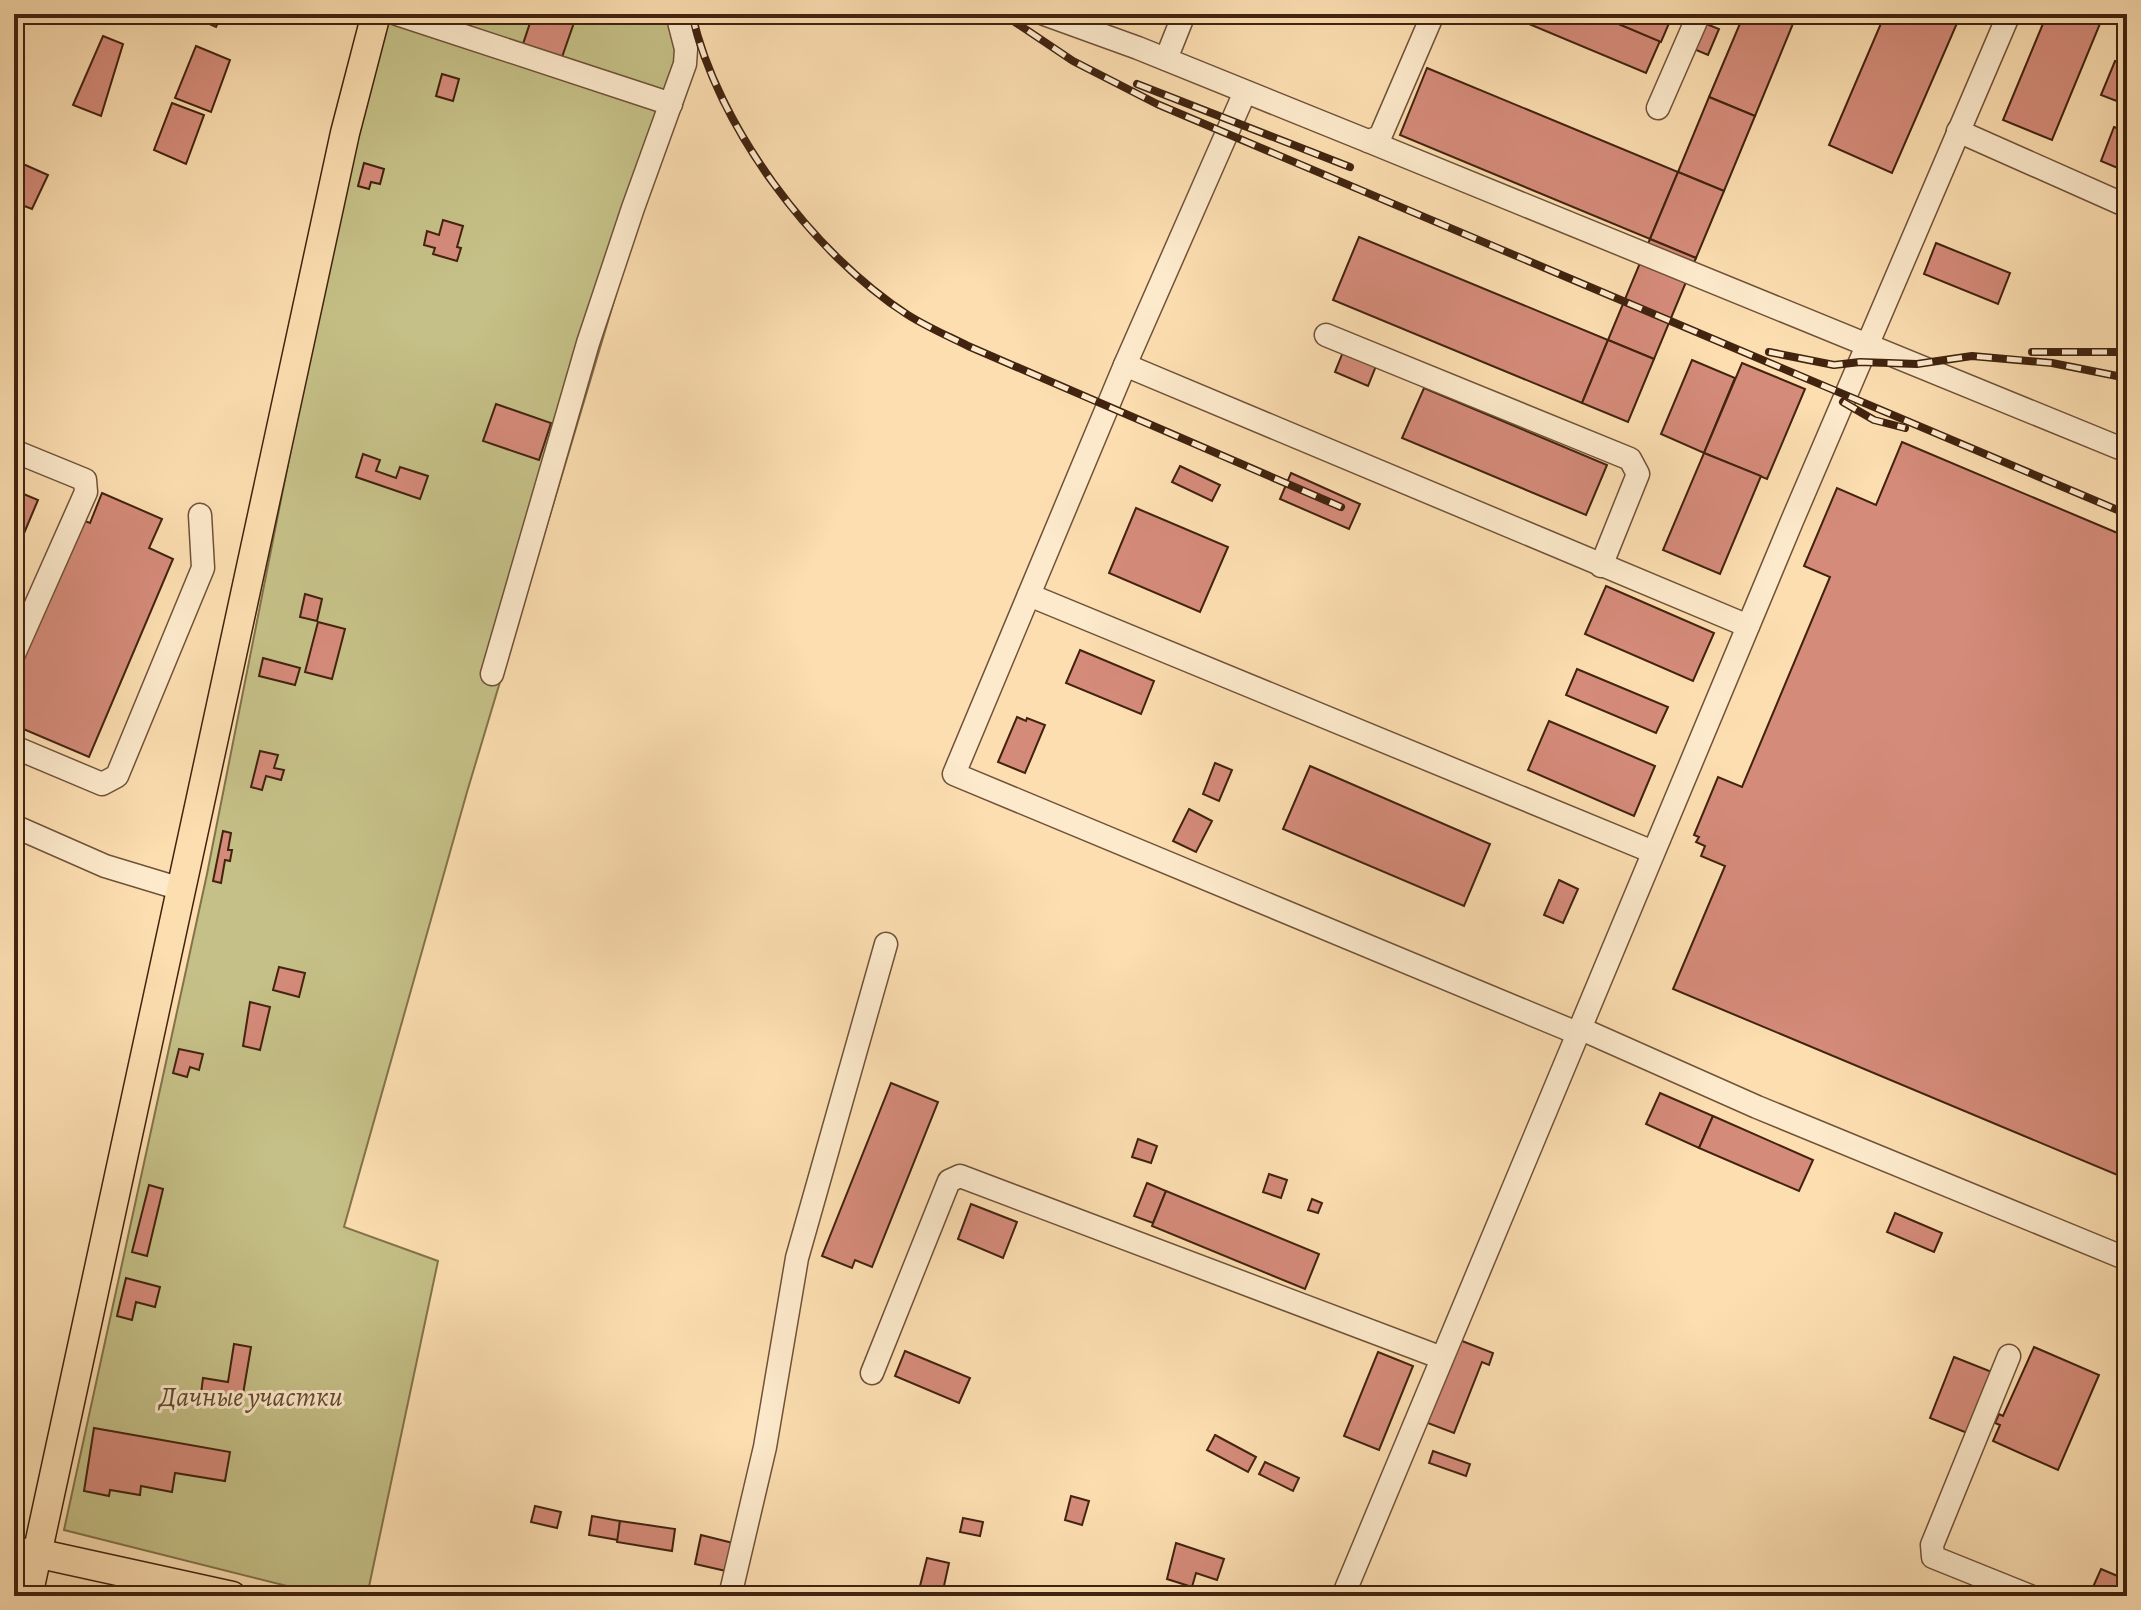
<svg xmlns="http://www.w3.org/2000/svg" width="2141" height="1610" font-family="Alegreya,serif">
<rect width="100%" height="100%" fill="#fcdeb1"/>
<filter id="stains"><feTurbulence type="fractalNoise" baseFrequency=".0025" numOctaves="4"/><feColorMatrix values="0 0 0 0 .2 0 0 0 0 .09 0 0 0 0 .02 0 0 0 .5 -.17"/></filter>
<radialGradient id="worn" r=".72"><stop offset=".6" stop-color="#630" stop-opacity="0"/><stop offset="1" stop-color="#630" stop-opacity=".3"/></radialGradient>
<polygon fill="#c5c087" stroke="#83724b" stroke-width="2" points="377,14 669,14 682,74 467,792 344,1227 438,1261 367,1596 327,1596 64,1530 207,874"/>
<g fill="#d58b7a" stroke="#41230f" stroke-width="2">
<polygon points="14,14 29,14 14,47"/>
<polygon points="187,14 222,14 216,27"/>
<polygon points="460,14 474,14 469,30 457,27"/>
<polygon points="533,14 577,14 562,57 539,49 537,56 521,50"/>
<polygon points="1505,14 1595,14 1660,41 1646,73"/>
<polygon points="1595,14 1673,14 1661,42"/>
<polygon points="1744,14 1797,14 1755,116 1709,97"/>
<polygon points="1885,14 1961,14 1892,173 1829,145"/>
<polygon points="2047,14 2104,14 2052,140 2003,120"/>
<polygon points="1699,21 1719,29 1708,55 1689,47"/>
<polygon points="103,36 123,44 101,116 73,105"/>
<polygon points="196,46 230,60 211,112 175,98"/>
<polygon points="2115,61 2127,66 2127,105 2101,95"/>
<polygon points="1427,68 1678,172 1650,239 1400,135"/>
<polygon points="442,74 459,79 453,101 436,96"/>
<polygon points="1709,97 1755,116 1724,191 1678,172"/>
<polygon points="172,103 204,115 186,164 154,150"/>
<polygon points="2114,127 2127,132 2127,172 2101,161"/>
<polygon points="14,160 48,175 32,209 14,202"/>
<polygon points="364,163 384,169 380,184 371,182 369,189 358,186"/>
<polygon points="1678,172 1724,191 1696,258 1650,239"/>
<polygon points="443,220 463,226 457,247 461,248 457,261 433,254 435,248 424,245 427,231 439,235"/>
<polygon points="1359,237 1608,340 1582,403 1333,300"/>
<polygon points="1650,239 1696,258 1654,359 1608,340"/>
<polygon points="1936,243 2010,273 1998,304 1924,274"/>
<polygon points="1608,340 1654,359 1628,422 1582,403"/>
<polygon points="1345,347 1378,361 1368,386 1335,372"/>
<polygon points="1692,360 1735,378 1704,453 1661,434"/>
<polygon points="1742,363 1805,389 1767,479 1704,453"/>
<polygon points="1424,388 1607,465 1586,515 1402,438"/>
<polygon points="496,404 551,423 539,460 483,441"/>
<polygon points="1902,442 2127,537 2127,1179 1673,989 1725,866 1701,856 1705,846 1696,842 1699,837 1694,835 1718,777 1742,787 1830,577 1804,566 1837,488 1876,505"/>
<polygon points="1704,453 1761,476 1720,574 1663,550"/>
<polygon points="363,454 380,460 376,471 396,478 400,467 428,476 420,499 356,477"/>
<polygon points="1180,466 1220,485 1212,501 1172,482"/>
<polygon points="1291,473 1360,504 1349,529 1280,499"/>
<polygon points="14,490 38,500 14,557"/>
<polygon points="102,493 162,519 149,548 173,559 89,757 14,725 14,673 80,519 90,523"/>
<polygon points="1136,508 1228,547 1200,612 1109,573"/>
<polygon points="1606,586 1714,633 1693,681 1585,634"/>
<polygon points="305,594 322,599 317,621 300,617"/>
<polygon points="318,622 345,629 332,679 305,672"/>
<polygon points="1080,650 1154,681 1141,714 1066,683"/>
<polygon points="263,658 300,668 295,685 259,676"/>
<polygon points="1577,669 1668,707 1656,733 1566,695"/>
<polygon points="1017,717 1026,721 1027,718 1045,725 1025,773 998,762"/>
<polygon points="1549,721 1655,766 1634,816 1528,770"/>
<polygon points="260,751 278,755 274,768 284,770 281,780 266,776 262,790 251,787"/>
<polygon points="1215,763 1232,770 1219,801 1203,794"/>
<polygon points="1310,766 1490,844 1464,906 1283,829"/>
<polygon points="1189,809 1212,821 1196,852 1173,841"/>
<polygon points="223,831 231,833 228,850 232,850 230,861 225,860 221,883 213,881"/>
<polygon points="1559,880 1578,889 1563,923 1544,915"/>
<polygon points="279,967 305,973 299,997 273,990"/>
<polygon points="250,1002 270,1007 260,1050 243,1046"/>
<polygon points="179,1049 203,1054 199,1070 190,1067 187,1077 173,1073"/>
<polygon points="891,1083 938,1102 872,1267 855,1260 852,1268 822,1256"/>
<polygon points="1660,1093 1713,1116 1699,1148 1646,1124"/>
<polygon points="1713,1116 1813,1160 1799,1191 1699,1148"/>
<polygon points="1138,1139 1157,1146 1151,1163 1132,1157"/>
<polygon points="1269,1174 1287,1180 1281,1198 1263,1192"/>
<polygon points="1147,1183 1166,1191 1153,1223 1134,1216"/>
<polygon points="149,1185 163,1189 147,1256 132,1252"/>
<polygon points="1166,1191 1319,1254 1305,1289 1152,1226"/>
<polygon points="1312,1199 1322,1203 1318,1213 1308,1210"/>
<polygon points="971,1204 1017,1222 1003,1258 958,1239"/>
<polygon points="1895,1213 1942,1233 1934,1252 1887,1232"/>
<polygon points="126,1278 160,1287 155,1307 136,1302 132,1320 117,1316"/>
<polygon points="1457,1339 1493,1353 1489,1365 1482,1362 1454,1433 1425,1422"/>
<polygon points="234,1344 251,1347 242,1400 201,1394 203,1378 228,1382"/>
<polygon points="2034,1347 2099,1375 2058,1470 1993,1441 2000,1425 1995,1423 1999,1414 2003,1416"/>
<polygon points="905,1351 970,1378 959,1403 895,1376"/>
<polygon points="1378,1352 1413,1366 1379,1450 1344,1436"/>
<polygon points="1954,1357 1997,1374 1972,1435 1930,1418"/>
<polygon points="94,1428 230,1452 225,1481 175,1473 172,1492 141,1486 140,1495 110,1490 109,1496 84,1491"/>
<polygon points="1215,1435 1256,1457 1248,1472 1207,1450"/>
<polygon points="1433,1451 1470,1464 1466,1476 1429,1463"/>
<polygon points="1265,1462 1299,1478 1293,1491 1259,1474"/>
<polygon points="1071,1496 1089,1501 1082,1525 1065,1520"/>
<polygon points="535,1506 561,1512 557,1528 531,1522"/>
<polygon points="592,1516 620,1521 618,1540 589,1535"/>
<polygon points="963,1518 983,1522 980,1536 960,1532"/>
<polygon points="620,1521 675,1529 672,1551 617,1542"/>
<polygon points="701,1535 733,1543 726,1571 695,1564"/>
<polygon points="1176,1543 1224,1559 1217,1580 1196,1573 1192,1587 1167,1579"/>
<polygon points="927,1558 949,1563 942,1595 919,1590"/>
<polygon points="2101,1569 2127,1580 2127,1596 2089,1596"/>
</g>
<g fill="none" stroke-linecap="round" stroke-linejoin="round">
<defs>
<g id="minor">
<polyline points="397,14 671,104"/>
<polyline points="1044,14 1138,48 1368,141 1380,137 1433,14"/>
<polyline points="1166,59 1184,14"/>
<polyline points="1245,92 1125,365 954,774 1577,1033"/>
<polyline points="1658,108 1699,14"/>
<polyline points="1958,131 2127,206"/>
<polyline points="1368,141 2127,451"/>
<polyline points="1326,335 1630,459 1638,474 1601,566"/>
<polyline points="1125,365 1748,626"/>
<polyline points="14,451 85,480 86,492 14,654"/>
<polyline points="1029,595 1653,852"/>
<polyline points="492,674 588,343 633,208 685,64 686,49 677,14"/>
<polyline points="14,747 102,784 117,776 203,568 200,515"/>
<polyline points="14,826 105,866 181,889"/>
<polyline points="1579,1028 1757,1107 2127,1259"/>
<polyline points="2009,1356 1932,1545 1933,1557 2030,1596"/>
<polyline points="872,1373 949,1181 960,1176 1442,1358"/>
<polyline points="14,1547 36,1553"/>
<polyline points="730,1596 765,1447 797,1258 886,944"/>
<polyline points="1343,1596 1792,521 2009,14"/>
</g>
<g id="major">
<polyline points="36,1553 232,1596"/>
<polyline points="28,1596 345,133 376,14"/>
</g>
</defs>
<use href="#minor" stroke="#705238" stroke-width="25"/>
<use href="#major" stroke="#41230f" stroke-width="31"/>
<use href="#minor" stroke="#fdeacc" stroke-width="22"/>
<use href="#major" stroke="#fcdeb1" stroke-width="28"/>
<defs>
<g id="rail">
<path d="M692,14C717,126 812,253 908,315C927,327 948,336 968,346L1341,507"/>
<polyline points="1003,14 1073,61 1157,104 2127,514"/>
<polyline points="1137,84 1350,167"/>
<polyline points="1769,352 1834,365 1860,362 1917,364 1972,356 2052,363 2127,378"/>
<polyline points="2032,352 2127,352"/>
<polyline points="1843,402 1874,420 1905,428"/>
</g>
</defs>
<use href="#rail" stroke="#41230f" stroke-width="8"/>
<use href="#rail" stroke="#fdeacc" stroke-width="5" stroke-dasharray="15" stroke-linecap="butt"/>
</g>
<g text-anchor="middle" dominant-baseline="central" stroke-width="6" stroke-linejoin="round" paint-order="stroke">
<g font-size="28" font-style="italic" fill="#624a2d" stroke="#fdeacc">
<text x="251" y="1397">Дачные участки</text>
</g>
</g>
<rect width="2141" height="1610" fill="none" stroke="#fcdeb1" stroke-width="48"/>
<rect x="16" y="16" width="2109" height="1578" fill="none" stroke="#41230f" stroke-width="4"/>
<rect x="24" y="24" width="2093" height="1562" fill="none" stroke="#41230f" stroke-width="2"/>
<rect width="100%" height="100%" filter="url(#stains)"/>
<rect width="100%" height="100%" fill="url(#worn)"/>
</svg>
